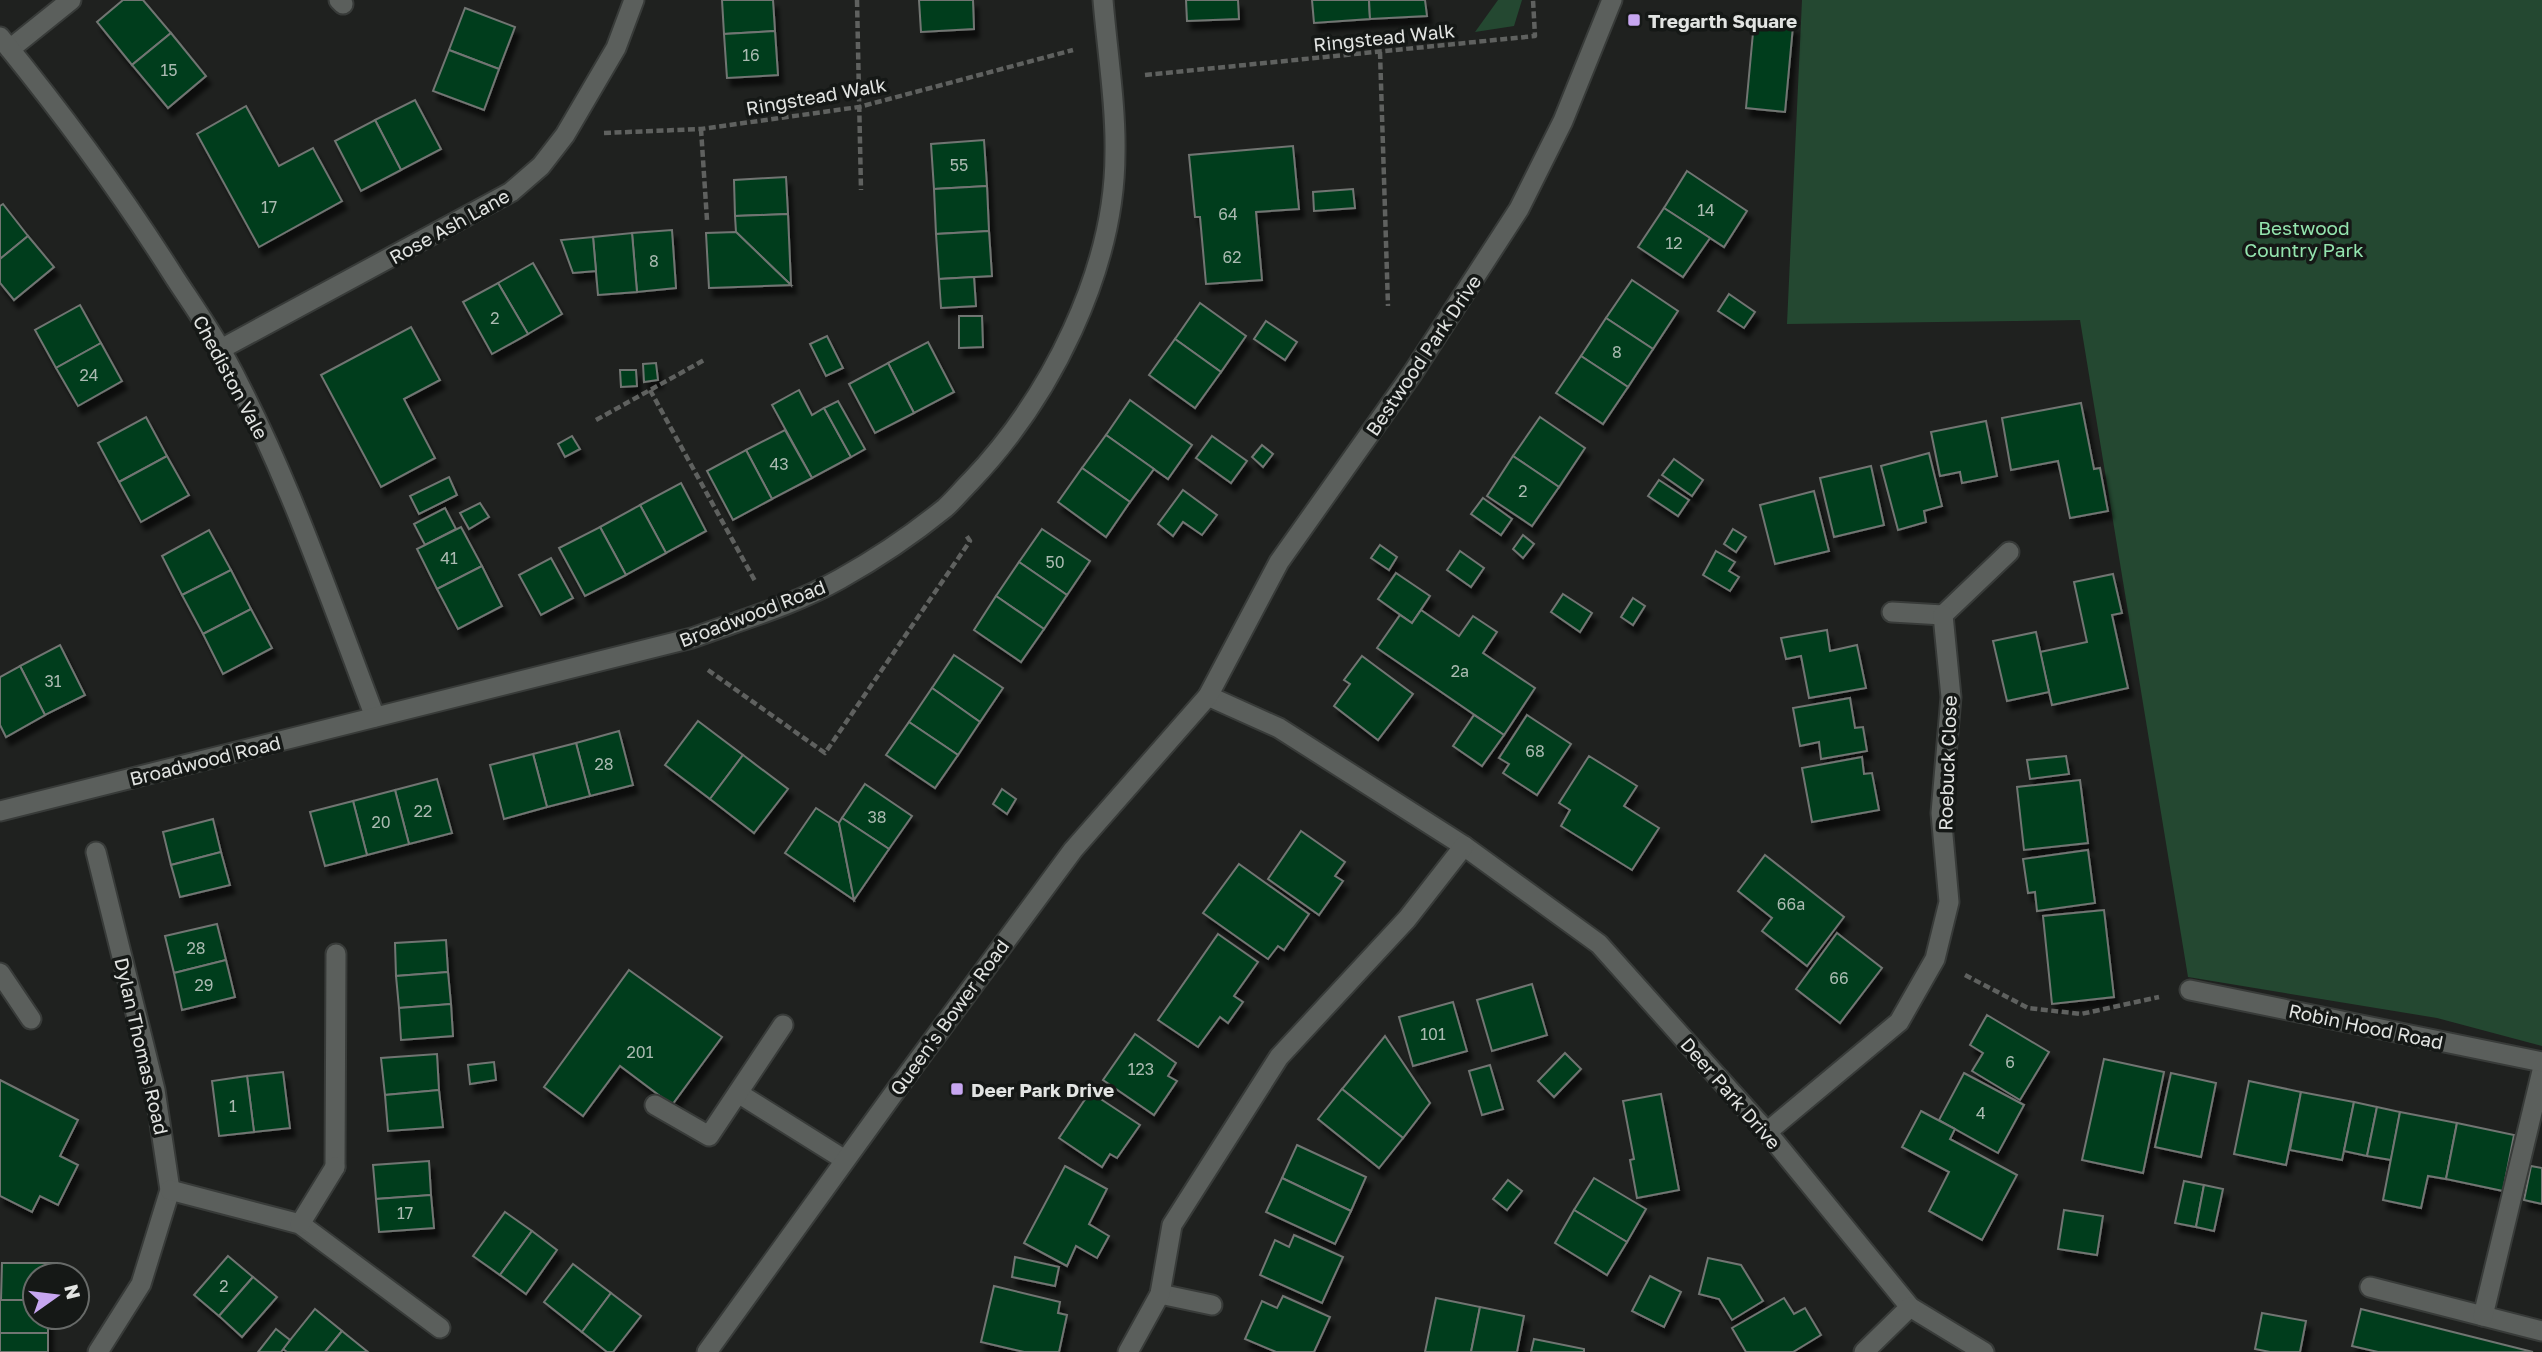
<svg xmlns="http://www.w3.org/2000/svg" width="2542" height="1352" font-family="'Golos Text',sans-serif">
<defs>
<filter id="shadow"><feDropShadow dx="4.5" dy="8" stdDeviation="2" flood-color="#0009"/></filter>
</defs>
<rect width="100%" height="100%" fill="#1f211f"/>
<g fill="#244831">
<polygon points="1498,0 1522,0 1514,26 1475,32"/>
<polygon points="1802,0 2542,0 2542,1046 2437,1018 2188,977 2080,320 1787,324"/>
</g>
<g fill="#013d1f" stroke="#717572" stroke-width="2" filter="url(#shadow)">
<polygon points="123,0 143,0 171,33 132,65 97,22"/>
<polygon points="722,0 773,0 775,31 724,34"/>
<polygon points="919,0 973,0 974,29 921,32"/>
<polygon points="1186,0 1238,0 1239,19 1187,21"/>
<polygon points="1312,0 1369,0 1370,19 1314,23"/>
<polygon points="1369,0 1425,0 1427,16 1370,19"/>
<polygon points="465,8 515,27 499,69 449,50"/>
<polygon points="1754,22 1793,26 1785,112 1746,108"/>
<polygon points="775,31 778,75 727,78 724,34"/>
<polygon points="171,33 206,76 168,108 132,65"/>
<polygon points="449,50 499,69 484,110 433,91"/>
<polygon points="415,100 441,149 401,170 375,120"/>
<polygon points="246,106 279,166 313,148 342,201 259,247 197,134"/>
<polygon points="375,120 401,170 361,191 335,141"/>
<polygon points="984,140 987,186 934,189 931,144"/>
<polygon points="1293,146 1299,209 1256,212 1262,280 1206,284 1200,217 1195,217 1189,155"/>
<polygon points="1687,171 1747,211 1724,247 1664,208"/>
<polygon points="786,177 788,214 735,216 734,180"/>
<polygon points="987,186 989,231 936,234 934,189"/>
<polygon points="1353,189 1355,208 1314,211 1313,192"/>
<polygon points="3,204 28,236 0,259 0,206"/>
<polygon points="1664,208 1710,238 1683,277 1638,247"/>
<polygon points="788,214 791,285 736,232 735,216"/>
<polygon points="672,230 676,288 637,292 632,233"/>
<polygon points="989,231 992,276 939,279 936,234"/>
<polygon points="736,232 791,285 709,288 706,233"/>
<polygon points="632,233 637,292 598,295 593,237"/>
<polygon points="28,236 54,267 14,300 0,283 0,259"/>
<polygon points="593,237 596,271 573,273 561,240"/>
<polygon points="533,263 562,314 528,334 498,283"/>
<polygon points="974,277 976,306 941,308 939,279"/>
<polygon points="1632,280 1678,311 1653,349 1606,318"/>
<polygon points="498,283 528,334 492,354 463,302"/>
<polygon points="1729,294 1755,312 1744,328 1718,311"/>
<polygon points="1200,303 1246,336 1221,372 1175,339"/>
<polygon points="80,305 101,343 56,368 35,330"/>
<polygon points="959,316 982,316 983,347 959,348"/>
<polygon points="1606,318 1653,349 1628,387 1581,356"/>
<polygon points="1266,321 1297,342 1285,360 1254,339"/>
<polygon points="411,327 440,380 404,399 435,458 381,487 321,375"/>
<polygon points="827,336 843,368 826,376 810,344"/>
<polygon points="1175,339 1221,372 1195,408 1149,375"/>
<polygon points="928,342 954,392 914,413 888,363"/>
<polygon points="101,343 122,381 78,406 56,368"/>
<polygon points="1581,356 1628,387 1603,424 1556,393"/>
<polygon points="656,363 658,380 644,382 643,364"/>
<polygon points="888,363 914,413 875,433 849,384"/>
<polygon points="620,370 636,370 637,386 621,387"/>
<polygon points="799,390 812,415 824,408 851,457 812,478 772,405"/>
<polygon points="1130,400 1192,445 1168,479 1106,435"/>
<polygon points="838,401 865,449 851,457 824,408"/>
<polygon points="2081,403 2094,469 2100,468 2108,511 2070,518 2058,461 2011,470 2002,418"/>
<polygon points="146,417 167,456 119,482 98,443"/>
<polygon points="1540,417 1585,448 1559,487 1513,456"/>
<polygon points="1986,421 1997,476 1962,483 1960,472 1940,476 1931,432"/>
<polygon points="785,430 812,478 772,499 746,450"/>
<polygon points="1106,435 1154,469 1130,502 1082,468"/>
<polygon points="572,436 580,449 565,457 558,444"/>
<polygon points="1212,436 1247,461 1231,483 1196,458"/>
<polygon points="1262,445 1273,454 1263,467 1252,457"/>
<polygon points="746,450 772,499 733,520 707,471"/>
<polygon points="1929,453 1942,506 1924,511 1926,522 1898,530 1881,466"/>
<polygon points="167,456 189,495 141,522 119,482"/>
<polygon points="1513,456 1559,487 1532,526 1487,496"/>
<polygon points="1674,459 1703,480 1692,496 1662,475"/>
<polygon points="1871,466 1884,525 1834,537 1820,478"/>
<polygon points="1082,468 1130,502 1106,537 1058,502"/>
<polygon points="449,477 457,495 419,514 410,496"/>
<polygon points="1659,480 1689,500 1678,516 1648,496"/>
<polygon points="681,483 706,531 666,553 640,505"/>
<polygon points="1183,490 1217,515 1202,535 1183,522 1173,536 1158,524"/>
<polygon points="1814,491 1829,551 1775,564 1760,505"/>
<polygon points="1483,498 1512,519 1501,535 1471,514"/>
<polygon points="480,503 489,517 469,529 460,513"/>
<polygon points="640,505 666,553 626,575 600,527"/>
<polygon points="445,508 456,529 425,545 414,524"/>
<polygon points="461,527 482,566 437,589 417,549"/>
<polygon points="600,527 626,575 585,596 559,548"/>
<polygon points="1042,529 1090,561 1067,595 1019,562"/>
<polygon points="1733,529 1746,537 1736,552 1724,544"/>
<polygon points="209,530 231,570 182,595 162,556"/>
<polygon points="1523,535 1534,544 1523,558 1513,549"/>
<polygon points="1380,545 1397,557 1389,570 1371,558"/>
<polygon points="1460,551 1484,568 1471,587 1447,570"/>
<polygon points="1716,551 1735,562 1729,571 1739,577 1730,591 1703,575"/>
<polygon points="551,558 573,598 541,615 519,575"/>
<polygon points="1019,562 1067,595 1044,629 996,596"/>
<polygon points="482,566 502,606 458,629 437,589"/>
<polygon points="231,570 251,609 203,634 182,595"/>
<polygon points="1396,573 1430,596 1412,623 1378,599"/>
<polygon points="2113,574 2122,613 2112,615 2128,688 2052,705 2040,652 2087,642 2074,582"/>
<polygon points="1563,594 1592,613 1580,632 1551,612"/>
<polygon points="996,596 1044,629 1021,662 974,630"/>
<polygon points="1633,598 1645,606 1633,625 1621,617"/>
<polygon points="251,609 272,648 223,674 203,634"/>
<polygon points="1421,610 1459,636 1473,616 1497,632 1483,653 1535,688 1504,735 1377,648 1400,615 1412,623"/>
<polygon points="1827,630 1830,651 1857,645 1866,688 1809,698 1801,656 1786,659 1781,638"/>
<polygon points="2036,632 2049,692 2007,701 1993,641"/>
<polygon points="60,645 85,695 45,715 20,666"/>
<polygon points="954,655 1003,688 980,722 932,688"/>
<polygon points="1362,656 1413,694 1378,740 1334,706 1350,684 1344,680"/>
<polygon points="20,666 45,715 6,737 0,725 0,677"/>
<polygon points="932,688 980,722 958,755 909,722"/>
<polygon points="1850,698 1855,728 1863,727 1867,751 1821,759 1819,742 1800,746 1793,708"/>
<polygon points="1474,715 1504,735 1482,766 1453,746"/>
<polygon points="1527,715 1571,744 1537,795 1503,773 1509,764 1499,758"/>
<polygon points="698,721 743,755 710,799 665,765"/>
<polygon points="909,722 958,755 935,788 886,755"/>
<polygon points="619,731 633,785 590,796 576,743"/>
<polygon points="576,743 590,796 547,807 533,754"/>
<polygon points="533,754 547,807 504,819 490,765"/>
<polygon points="743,755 788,789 754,833 710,799"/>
<polygon points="1589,756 1637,786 1624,806 1659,828 1632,870 1561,826 1570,810 1559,803"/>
<polygon points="2066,756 2069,774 2030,779 2027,760"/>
<polygon points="1862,757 1864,774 1872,773 1879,810 1812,822 1802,768"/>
<polygon points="437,779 452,833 409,844 395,790"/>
<polygon points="2080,780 2088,843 2024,850 2017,787"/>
<polygon points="865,784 912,816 889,849 842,818"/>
<polygon points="1002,789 1016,799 1007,814 993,804"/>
<polygon points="395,790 409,844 367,855 353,801"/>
<polygon points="353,801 367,855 325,866 310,812"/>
<polygon points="816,808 839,823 854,900 785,853"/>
<polygon points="842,818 889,849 854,900 839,823"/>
<polygon points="213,819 221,852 171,865 163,832"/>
<polygon points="1301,831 1345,862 1335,876 1343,881 1319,915 1268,879"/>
<polygon points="2088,850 2095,903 2037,911 2035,892 2028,893 2023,859"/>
<polygon points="221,852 230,885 180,897 171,865"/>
<polygon points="1765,855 1844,917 1807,966 1762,931 1772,918 1738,891"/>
<polygon points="1239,864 1309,914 1284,950 1278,946 1268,959 1203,913"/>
<polygon points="2104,910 2114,997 2052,1004 2043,916"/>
<polygon points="217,924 226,960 174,973 165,936"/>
<polygon points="1837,933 1882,968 1840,1023 1796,989"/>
<polygon points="1218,934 1258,962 1234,996 1243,1002 1228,1023 1220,1017 1198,1047 1158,1020"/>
<polygon points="446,940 448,972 396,976 395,943"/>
<polygon points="226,960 235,997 182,1010 174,973"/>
<polygon points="629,970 722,1037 672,1105 620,1066 583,1116 544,1087"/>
<polygon points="448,972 451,1004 399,1008 396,976"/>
<polygon points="1532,984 1547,1035 1492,1051 1477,1000"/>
<polygon points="1453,1002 1467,1051 1413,1066 1399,1017"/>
<polygon points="451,1004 453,1036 401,1040 399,1008"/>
<polygon points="1987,1015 2049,1052 2020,1100 1972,1071 1983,1053 1970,1045"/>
<polygon points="1135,1034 1176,1063 1168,1076 1177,1081 1154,1115 1103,1080"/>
<polygon points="1385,1036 1430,1103 1403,1138 1342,1089"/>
<polygon points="1565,1053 1581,1069 1554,1097 1538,1081"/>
<polygon points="437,1054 439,1090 385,1095 381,1058"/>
<polygon points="2104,1059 2164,1072 2143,1173 2082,1160"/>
<polygon points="494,1062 496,1080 470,1084 468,1065"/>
<polygon points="1490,1065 1503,1109 1482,1115 1469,1071"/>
<polygon points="283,1072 290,1128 254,1132 247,1076"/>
<polygon points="1964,1073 2024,1105 1998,1153 1939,1120"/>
<polygon points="2171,1073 2216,1083 2201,1157 2155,1147"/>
<polygon points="247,1076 254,1132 219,1136 212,1081"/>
<polygon points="0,1080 78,1120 60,1156 78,1165 58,1205 40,1196 32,1212 0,1196"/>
<polygon points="2249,1081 2301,1092 2286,1165 2234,1154"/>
<polygon points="1342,1089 1403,1138 1379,1168 1318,1119"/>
<polygon points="439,1090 443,1127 388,1131 385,1095"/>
<polygon points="1090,1092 1140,1125 1117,1158 1110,1154 1102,1167 1059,1138"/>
<polygon points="2301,1092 2354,1102 2342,1160 2290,1150"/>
<polygon points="1661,1094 1679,1190 1637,1198 1630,1160 1634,1159 1623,1101"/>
<polygon points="2354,1102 2377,1107 2367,1156 2344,1151"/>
<polygon points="2377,1107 2400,1112 2391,1160 2367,1156"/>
<polygon points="1921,1111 1955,1129 1950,1139 2017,1175 1982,1240 1929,1211 1949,1172 1902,1147"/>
<polygon points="2400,1112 2457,1123 2446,1179 2428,1176 2421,1208 2383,1200"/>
<polygon points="2457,1123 2514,1135 2503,1191 2446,1179"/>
<polygon points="1297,1145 1366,1177 1351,1211 1282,1178"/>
<polygon points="429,1161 431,1195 376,1199 373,1165"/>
<polygon points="1065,1166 1107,1189 1089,1224 1109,1236 1097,1258 1076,1246 1067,1266 1024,1243"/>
<polygon points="2531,1166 2542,1168 2542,1204 2524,1200"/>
<polygon points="1282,1178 1351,1211 1335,1244 1266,1212"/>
<polygon points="1594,1178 1646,1209 1627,1242 1574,1210"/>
<polygon points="1508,1180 1522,1191 1507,1210 1493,1199"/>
<polygon points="2184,1181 2204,1185 2196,1227 2175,1223"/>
<polygon points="2204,1185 2223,1189 2214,1231 2196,1227"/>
<polygon points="431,1195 434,1228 379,1232 376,1199"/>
<polygon points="1574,1210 1627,1242 1607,1275 1555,1243"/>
<polygon points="2064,1210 2103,1216 2097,1255 2058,1249"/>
<polygon points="505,1212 532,1231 500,1275 473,1256"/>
<polygon points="532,1231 557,1250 526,1294 500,1275"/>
<polygon points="1294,1235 1343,1257 1322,1303 1260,1275 1275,1240 1289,1247"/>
<polygon points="228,1256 253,1277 219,1316 194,1295"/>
<polygon points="1015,1257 1059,1267 1055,1286 1012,1277"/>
<polygon points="1708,1258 1741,1265 1763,1301 1732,1320 1719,1299 1699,1294"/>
<polygon points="2,1263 57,1263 56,1275 35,1275 35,1300 1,1300"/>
<polygon points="573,1264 611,1293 582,1332 544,1302"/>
<polygon points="1650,1276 1681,1292 1664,1327 1632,1311"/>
<polygon points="253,1277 277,1297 242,1337 219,1316"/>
<polygon points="994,1286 1060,1302 1058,1313 1067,1315 1059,1352 1024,1352 981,1342"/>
<polygon points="611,1293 641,1316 613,1352 607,1352 582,1332"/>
<polygon points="1283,1296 1330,1317 1314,1352 1276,1352 1245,1339 1262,1301 1277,1308"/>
<polygon points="1436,1298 1480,1307 1471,1352 1425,1352"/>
<polygon points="1784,1298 1794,1314 1805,1308 1821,1335 1793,1352 1746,1352 1732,1328"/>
<polygon points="0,1300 35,1300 35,1317 48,1317 48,1333 0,1333"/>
<polygon points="1480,1307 1524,1316 1517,1352 1471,1352"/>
<polygon points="315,1309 342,1331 325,1352 287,1352 283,1349"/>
<polygon points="2361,1309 2533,1352 2378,1352 2352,1346"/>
<polygon points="2262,1313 2306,1321 2300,1352 2270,1352 2255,1349"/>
<polygon points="276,1329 290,1340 281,1352 258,1352"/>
<polygon points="342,1331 368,1352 325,1352"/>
<rect x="0" y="1333" width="48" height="19"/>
<polygon points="1534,1339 1584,1349 1584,1352 1531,1352"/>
</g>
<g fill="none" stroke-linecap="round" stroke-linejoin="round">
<defs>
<g id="service">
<polyline points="339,0 343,4"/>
<polyline points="10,49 71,0"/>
<polyline points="0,973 31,1019"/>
<polyline points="738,1093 845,1160"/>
<polyline points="655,1105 709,1136 783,1025"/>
<polyline points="335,1167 336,954"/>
<polyline points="2370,1287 2542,1331"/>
<polyline points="2483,1316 2542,1071"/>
</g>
<g id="minor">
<path d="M0,37C63,114 122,194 175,278C190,301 207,325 221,350C285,466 328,594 375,717"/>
<polyline points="221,349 511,192 541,166 565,135 616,48 634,0"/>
<polyline points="1892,612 1943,615 2009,552"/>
<polyline points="1208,696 1279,728 1464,846 1599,944 1767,1132 1910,1307 1984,1352"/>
<path d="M0,811L692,638C741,620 794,605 840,579C876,559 913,534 945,508C954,500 962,490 971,481C1050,398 1115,270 1115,153C1116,105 1107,49 1103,0"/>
<polyline points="96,852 155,1090 170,1190 141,1284 98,1352"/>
<polyline points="2190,990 2542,1062"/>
<polyline points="1767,1132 1899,1022 1935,959 1949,902 1941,813 1951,697 1943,615"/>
<polyline points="170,1190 300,1224 440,1328"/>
<polyline points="300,1224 335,1167"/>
<polyline points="1160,1294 1212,1305"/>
<polyline points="1128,1352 1160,1294 1172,1225 1279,1057 1407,919 1464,846"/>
<polyline points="1864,1352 1910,1307"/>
</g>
<polyline id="tertiary" points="707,1352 899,1086 1073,850 1208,696 1279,562 1412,374 1519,209 1563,121 1612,0"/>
</defs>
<use href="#service" stroke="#383b39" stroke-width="23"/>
<use href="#minor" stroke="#383b39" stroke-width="23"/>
<use href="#tertiary" stroke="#383b39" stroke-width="23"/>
<g stroke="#5f615f" stroke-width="4.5" stroke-dasharray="7 3.5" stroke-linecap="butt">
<polyline points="857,0 861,190"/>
<polyline points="1380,52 1388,306"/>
<polyline points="1145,75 1535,36 1533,0"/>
<polyline points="701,129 707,220"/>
<polyline points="604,133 701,129 859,107 1073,50"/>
<polyline points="650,390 755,581"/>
<polyline points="596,420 706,359"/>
<polyline points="708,670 825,753 970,541 966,535"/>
<polyline points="1965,975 2028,1008 2081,1014 2159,997"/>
</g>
<use href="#service" stroke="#5b5f5c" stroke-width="19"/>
<use href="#minor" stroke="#5b5f5c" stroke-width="19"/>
<use href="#tertiary" stroke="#5b5f5c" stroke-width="19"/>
</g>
<g fill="#c7a6f0" stroke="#151816" stroke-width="2.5">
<rect x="1627" y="13" width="14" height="14" rx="3.5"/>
<rect x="950" y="1082" width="14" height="14" rx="3.5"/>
</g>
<g text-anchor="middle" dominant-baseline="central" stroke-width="7" stroke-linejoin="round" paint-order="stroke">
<g font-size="16" fill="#aabab1">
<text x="751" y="55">16</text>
<text x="169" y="70">15</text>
<text x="959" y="165">55</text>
<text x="269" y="207">17</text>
<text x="1706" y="210">14</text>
<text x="1228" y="214">64</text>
<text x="1674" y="243">12</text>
<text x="1232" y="257">62</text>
<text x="654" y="261">8</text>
<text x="495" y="318">2</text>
<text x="1617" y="352">8</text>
<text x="89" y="375">24</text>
<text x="779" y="464">43</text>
<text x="1523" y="491">2</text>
<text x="449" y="558">41</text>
<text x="1055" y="562">50</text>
<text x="1460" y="671">2a</text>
<text x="53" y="681">31</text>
<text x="1535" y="751">68</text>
<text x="604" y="764">28</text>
<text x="423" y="811">22</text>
<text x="877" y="817">38</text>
<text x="381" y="822">20</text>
<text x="1791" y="904">66a</text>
<text x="196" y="948">28</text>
<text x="1839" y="978">66</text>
<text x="204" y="985">29</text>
<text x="1433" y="1034">101</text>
<text x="640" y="1052">201</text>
<text x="2010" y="1062">6</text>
<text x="1141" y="1069">123</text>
<text x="233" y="1106">1</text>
<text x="1981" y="1113">4</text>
<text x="405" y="1213">17</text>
<text x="224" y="1286">2</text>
</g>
<g font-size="19" font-weight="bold" fill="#e2e4e2" stroke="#151816" text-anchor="start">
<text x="1648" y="20">Tregarth Square</text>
<text x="971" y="1089">Deer Park Drive</text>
</g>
<g font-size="19" fill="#e2e4e2" stroke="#151816">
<text transform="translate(1384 37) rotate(-6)">Ringstead Walk</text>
<text transform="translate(816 96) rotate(-10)">Ringstead Walk</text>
<text transform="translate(449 226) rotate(-29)">Rose Ash Lane</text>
<text transform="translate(1423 355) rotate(-56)">Bestwood Park Drive</text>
<text transform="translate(231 377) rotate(62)">Chediston Vale</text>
<text transform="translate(752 613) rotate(-21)">Broadwood Road</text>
<text transform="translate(205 760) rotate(-14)">Broadwood Road</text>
<text transform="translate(1947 763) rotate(-88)">Roebuck Close</text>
<text transform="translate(949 1017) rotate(-54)">Queen's Bower Road</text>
<text transform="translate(2366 1026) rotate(12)">Robin Hood Road</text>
<text transform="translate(142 1046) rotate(77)">Dylan Thomas Road</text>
<text transform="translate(1731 1093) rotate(49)">Deer Park Drive</text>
</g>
<g font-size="19" fill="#94e4ae" stroke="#151816">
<text x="2304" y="227">Bestwood<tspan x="2304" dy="22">Country Park</tspan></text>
</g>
</g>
<g transform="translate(56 1296) rotate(76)"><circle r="33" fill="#151816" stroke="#676a68" stroke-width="2"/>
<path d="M0-5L12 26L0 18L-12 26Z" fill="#c7a6f0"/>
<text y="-10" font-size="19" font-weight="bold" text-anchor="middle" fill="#e2e4e2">N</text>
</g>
</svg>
